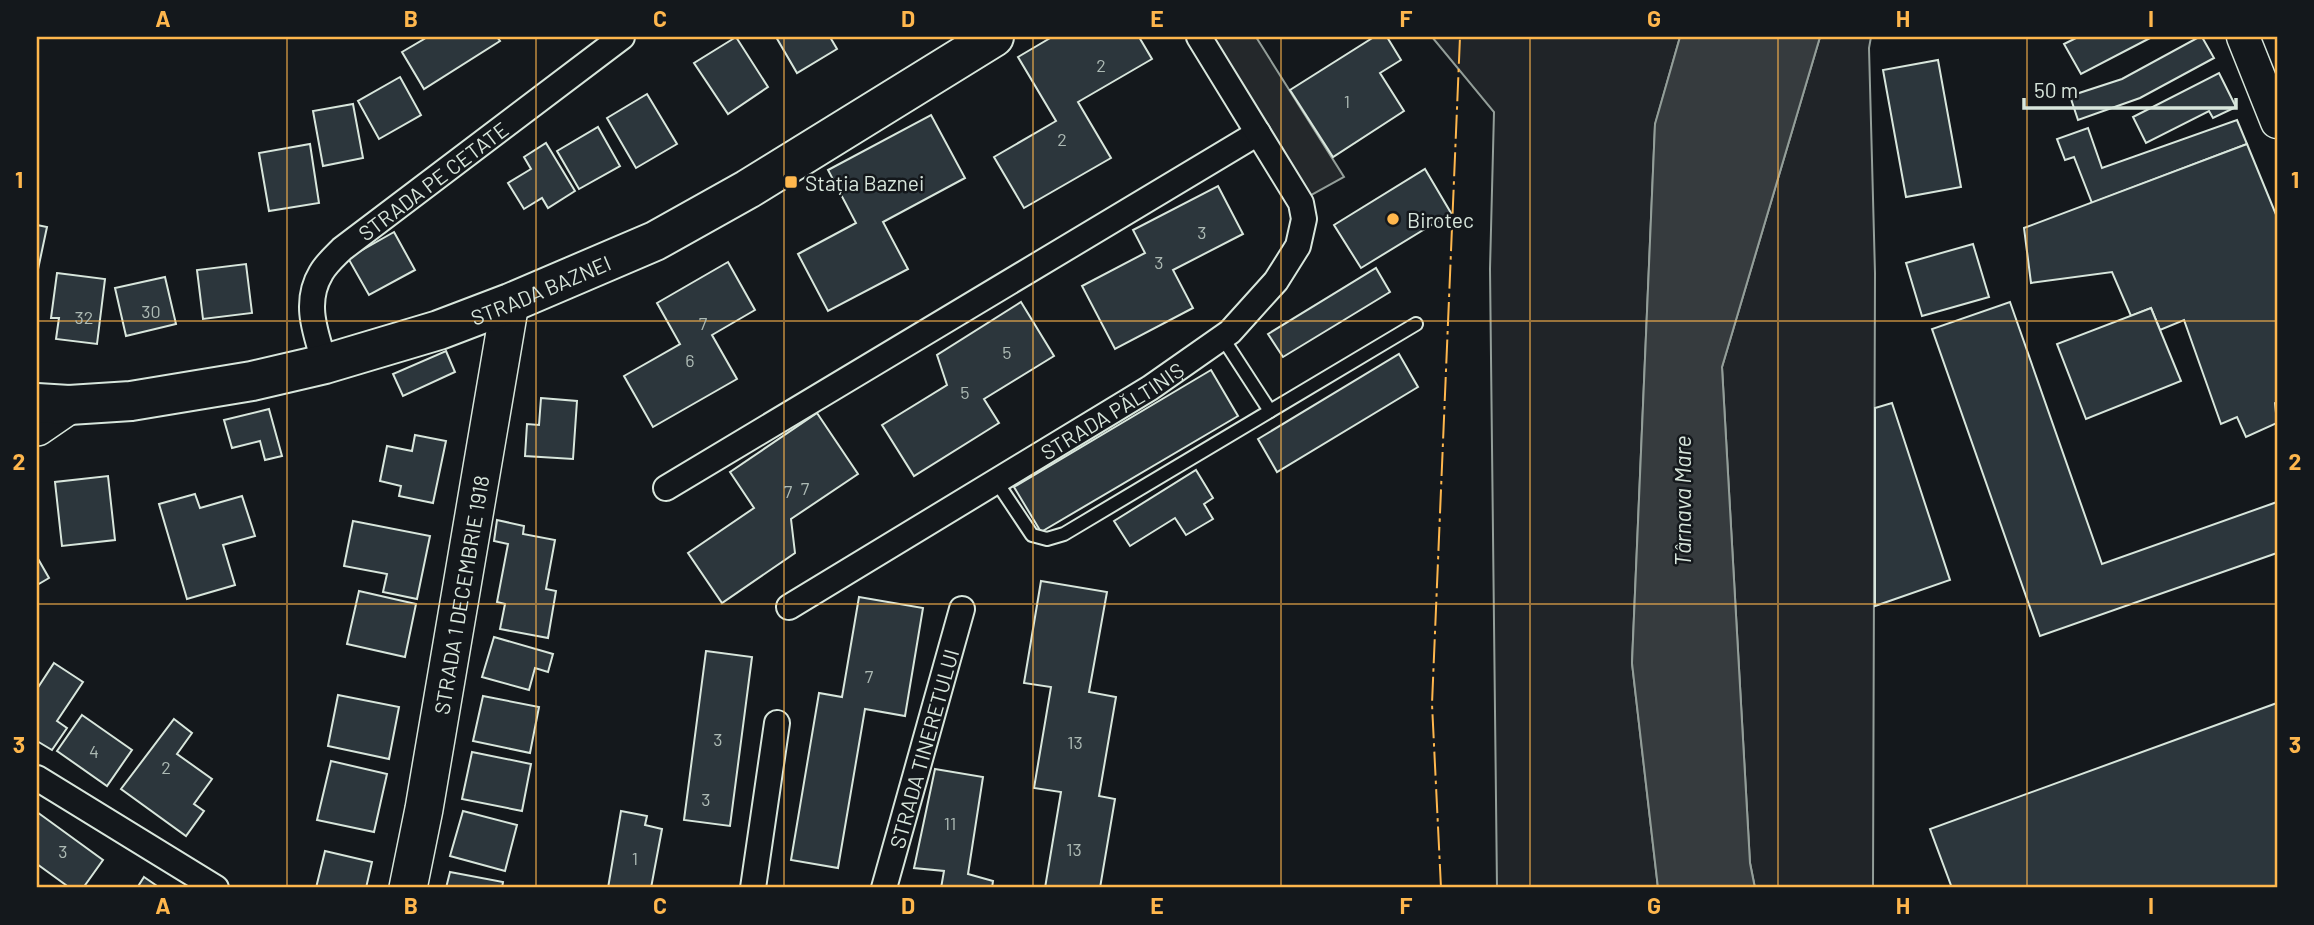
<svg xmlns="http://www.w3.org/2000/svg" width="2314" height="925" font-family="Barlow,sans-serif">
<rect width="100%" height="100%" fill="#14181c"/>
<g fill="#202428" stroke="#939e99" stroke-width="2">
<polygon points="1432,37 1680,37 1655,125 1632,663 1658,888 1497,888 1490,269 1494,112"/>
<polygon points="1820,37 1871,37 1869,48 1875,273 1873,888 1755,888 1750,863 1722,367"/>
</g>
<polygon fill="#24282b" stroke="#939e99" stroke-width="2" points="1209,37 1256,37 1344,177 1306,198"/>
<polygon fill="#363b3e" stroke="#939e99" stroke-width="2" points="1680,37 1820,37 1722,367 1750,863 1755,888 1658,888 1632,663 1655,124"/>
<g fill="#2c363c" stroke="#d8e6dc" stroke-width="2">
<polygon points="422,37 497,37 500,41 424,89 402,52 424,39"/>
<polygon points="736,37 768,87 728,114 694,63"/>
<polygon points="776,37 830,37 837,49 797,73"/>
<polygon points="1052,37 1139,37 1152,59 1078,102 1111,158 1024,208 994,157 1056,121 1018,57"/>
<polygon points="1374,37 1387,37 1401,60 1380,73 1404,111 1333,157 1290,90"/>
<polygon points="2078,37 2152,37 2081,74 2064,44"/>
<polygon points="2199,37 2202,37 2214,58 2140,98 2078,120 2070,96 2122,79"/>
<polygon points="1938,60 1961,187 1906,197 1883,70"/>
<polygon points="2219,73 2236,107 2213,118 2209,111 2146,143 2133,117"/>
<polygon points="400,77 421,115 379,139 358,101"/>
<polygon points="647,94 677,144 636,168 607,118"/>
<polygon points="353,104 363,158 323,166 313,111"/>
<polygon points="931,115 965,178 883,222 908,269 828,311 798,254 856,223 828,170"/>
<polygon points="2237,120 2247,144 2092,203 2074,157 2065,160 2057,139 2088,128 2102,168"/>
<polygon points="598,127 620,166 579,189 557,151"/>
<polygon points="546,143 575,191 548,208 542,198 524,209 508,183 531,169 524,157"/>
<polygon points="310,144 319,203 269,211 259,153"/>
<polygon points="2247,144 2277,217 2277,402 2275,403 2277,423 2246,437 2237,417 2221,424 2184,320 2160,330 2151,308 2131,316 2112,272 2031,283 2024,228"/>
<polygon points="1425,169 1451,213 1361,268 1334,225"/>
<polygon points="1218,186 1243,234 1173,270 1193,308 1115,349 1082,286 1145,253 1133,230"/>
<polygon points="37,225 47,227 37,274"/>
<polygon points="394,232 415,270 369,295 348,258"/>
<polygon points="1973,244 1989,297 1922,316 1906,263"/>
<polygon points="728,262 755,310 712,335 737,379 653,427 624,376 680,344 657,303"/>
<polygon points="246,264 252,313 203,319 197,270"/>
<polygon points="1376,268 1390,292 1283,357 1268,334"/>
<polygon points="57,273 105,279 97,344 56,339 59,318 51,318"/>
<polygon points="165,277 176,324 126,336 115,288"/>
<polygon points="1021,302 1054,356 984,399 999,423 914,476 882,425 947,385 937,355"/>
<polygon points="2010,302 2102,564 2277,502 2277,553 2040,636 1932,329"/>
<polygon points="2151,308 2181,381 2086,419 2057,344"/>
<polygon points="446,351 455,372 403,396 393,374"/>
<polygon points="1399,354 1418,387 1277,472 1258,439"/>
<polygon points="1211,370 1238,416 1041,532 1014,487"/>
<polygon points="541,398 577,401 573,459 525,456 527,424 539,425"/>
<polygon points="1892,403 1950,580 1875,606 1875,408"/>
<polygon points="269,409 282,456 265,460 260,441 232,448 224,420"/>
<polygon points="817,413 858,474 791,519 795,553 722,603 688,553 754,508 730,472"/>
<polygon points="415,435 446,441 433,503 399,496 401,486 380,481 387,446 412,451"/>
<polygon points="1196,470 1213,498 1204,504 1213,519 1186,535 1175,518 1130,546 1114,521"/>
<polygon points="108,476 115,540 62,546 55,482"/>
<polygon points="195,494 200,508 242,496 255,536 223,545 235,585 187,599 159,504"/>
<polygon points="497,520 524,526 523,534 555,540 546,589 556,591 548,638 500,629 505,604 497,602 508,544 494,541"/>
<polygon points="353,521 430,536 417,599 383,592 387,574 344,566"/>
<polygon points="37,557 49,578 37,585"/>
<polygon points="1041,581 1107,592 1089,692 1116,697 1099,796 1115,799 1100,888 1045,888 1061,792 1034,788 1051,687 1024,683"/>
<polygon points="359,591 416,604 405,657 347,644"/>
<polygon points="859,597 923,608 905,716 865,709 838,868 791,860 819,693 842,697"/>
<polygon points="494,637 553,654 548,672 535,668 529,690 482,677"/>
<polygon points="706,651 752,657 730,826 684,820"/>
<polygon points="54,663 83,682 57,721 67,728 52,750 37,741 37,689"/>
<polygon points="338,695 399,707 389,759 328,746"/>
<polygon points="483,696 539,707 530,753 473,741"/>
<polygon points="2277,703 2277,888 1952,888 1930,829"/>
<polygon points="82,715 132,750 107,786 57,751"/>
<polygon points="174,719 192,733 177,754 212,779 194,804 204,811 186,836 121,789"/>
<polygon points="472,752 531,764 522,811 462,799"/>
<polygon points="331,761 387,774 374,832 317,820"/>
<polygon points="935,769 983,777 968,874 993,881 992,888 941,888 944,871 914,868"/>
<polygon points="463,811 517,825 505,871 450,856"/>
<polygon points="621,811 647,816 645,825 662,829 651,888 608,888"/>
<polygon points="37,812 103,860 83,888 70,888 37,864"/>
<polygon points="325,851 372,862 366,888 316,888"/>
<polygon points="450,872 503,882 502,888 446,888"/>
<polygon points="144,877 160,888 137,888"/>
</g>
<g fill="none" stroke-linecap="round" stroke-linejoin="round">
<defs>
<g id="service">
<polyline points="1222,337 1270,411"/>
<polyline points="996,481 1032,535 1047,539 1064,534 1416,324"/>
</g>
<g id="minor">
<path id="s1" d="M325,364C316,334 303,303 321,273C326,264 335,256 342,249L622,37"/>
<polyline points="666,488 1258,133"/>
<path id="s2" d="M789,607L1150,388L1230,332L1276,281L1298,246L1304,219L1301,203L1199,37"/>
<polyline points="37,778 216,888"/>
<polyline points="753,888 777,723"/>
<path id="s3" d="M884,888L962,609"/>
</g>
<polyline id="tertiary" points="2243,37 2277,122"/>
<g id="secondary">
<polyline points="37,427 69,405"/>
<path id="s4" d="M408,888L424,809L510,303"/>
</g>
<g id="primary">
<path id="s5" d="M37,403L69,405L131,401L252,381L325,364L439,330L510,303L655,241L748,189L994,37"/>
</g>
</defs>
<use href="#service" stroke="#d8e6dc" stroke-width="16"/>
<use href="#minor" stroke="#d8e6dc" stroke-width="28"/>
<use href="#tertiary" stroke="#d8e6dc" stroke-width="35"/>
<use href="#secondary" stroke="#d8e6dc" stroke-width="40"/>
<use href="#primary" stroke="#d8e6dc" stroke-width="42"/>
<use href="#service" stroke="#14181c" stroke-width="12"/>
<use href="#minor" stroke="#14181c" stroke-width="24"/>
<use href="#tertiary" stroke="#14181c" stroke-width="32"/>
<use href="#secondary" stroke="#14181c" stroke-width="37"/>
<use href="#primary" stroke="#14181c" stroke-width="38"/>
<polyline stroke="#ffb74d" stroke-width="2" stroke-dasharray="24 5 3.5 5" stroke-linecap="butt" points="1441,888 1432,704 1460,37"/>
</g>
<path fill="none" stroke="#ffb74d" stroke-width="2" stroke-opacity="0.55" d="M287,37V888M536,37V888M784,37V888M1033,37V888M1281,37V888M1530,37V888M1778,37V888M2027,37V888M37,321H2277M37,604H2277"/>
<g fill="#ffb74d" stroke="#14181c" stroke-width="2.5">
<rect x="784" y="175" width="14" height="14" rx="3.5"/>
<circle cx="1393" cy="219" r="7"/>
</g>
<g text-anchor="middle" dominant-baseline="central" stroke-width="5" stroke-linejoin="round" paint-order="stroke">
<g font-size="18" fill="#adbab4">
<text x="1101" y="65">2</text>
<text x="1347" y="101">1</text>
<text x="1062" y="139">2</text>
<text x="1202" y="232">3</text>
<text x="1159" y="262">3</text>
<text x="151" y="311">30</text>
<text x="84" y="317">32</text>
<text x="703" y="323">7</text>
<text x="1007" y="352">5</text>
<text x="690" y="360">6</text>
<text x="965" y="392">5</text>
<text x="805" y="488">7</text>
<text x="788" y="491">7</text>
<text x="869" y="676">7</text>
<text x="718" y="739">3</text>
<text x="1075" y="742">13</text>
<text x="94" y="751">4</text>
<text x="166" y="767">2</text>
<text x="706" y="799">3</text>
<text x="950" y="823">11</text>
<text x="1074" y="849">13</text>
<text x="63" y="851">3</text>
<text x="635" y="858">1</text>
</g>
<g font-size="21" fill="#d8e6dc" stroke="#14181c">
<text stroke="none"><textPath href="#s1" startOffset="240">STRADA PE CETATE</textPath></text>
<text stroke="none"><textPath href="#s5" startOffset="520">STRADA BAZNEI</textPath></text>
<text stroke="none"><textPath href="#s2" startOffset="378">STRADA PĂLTINIȘ</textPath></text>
<text stroke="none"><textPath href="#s4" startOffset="298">STRADA 1 DECEMBRIE 1918</textPath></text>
<text stroke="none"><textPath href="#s3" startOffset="145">STRADA TINERETULUI</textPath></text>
</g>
<g font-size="21" fill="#d8e6dc" stroke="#14181c" text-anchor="start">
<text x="805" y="182">Stația Baznei</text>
<text x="1407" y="219">Birotec</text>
</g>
<g font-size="23" font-style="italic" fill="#d8e6dc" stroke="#14181c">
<text transform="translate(1682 501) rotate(-90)">Târnava Mare</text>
</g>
</g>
<rect width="2314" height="925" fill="none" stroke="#14181c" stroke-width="77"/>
<path d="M2024 98v10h212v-10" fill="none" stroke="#d8e6dc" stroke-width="3.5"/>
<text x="2034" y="98" font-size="21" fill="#d8e6dc" stroke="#14181c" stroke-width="5" paint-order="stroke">50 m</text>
<rect x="38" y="38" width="2238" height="848" fill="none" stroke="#ffb74d" stroke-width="2.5"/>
<g font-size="23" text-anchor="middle" font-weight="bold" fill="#ffb74d">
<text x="163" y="27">A</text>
<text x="411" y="27">B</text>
<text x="660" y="27">C</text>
<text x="908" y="27">D</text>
<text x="1157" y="27">E</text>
<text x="1406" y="27">F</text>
<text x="1654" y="27">G</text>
<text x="1903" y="27">H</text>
<text x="2151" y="27">I</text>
<text x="19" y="188">1</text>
<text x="2295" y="188">1</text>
<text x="19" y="470">2</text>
<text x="2295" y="470">2</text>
<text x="19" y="753">3</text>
<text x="2295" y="753">3</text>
<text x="163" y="914">A</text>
<text x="411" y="914">B</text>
<text x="660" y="914">C</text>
<text x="908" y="914">D</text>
<text x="1157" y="914">E</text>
<text x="1406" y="914">F</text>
<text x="1654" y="914">G</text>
<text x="1903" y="914">H</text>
<text x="2151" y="914">I</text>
</g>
</svg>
